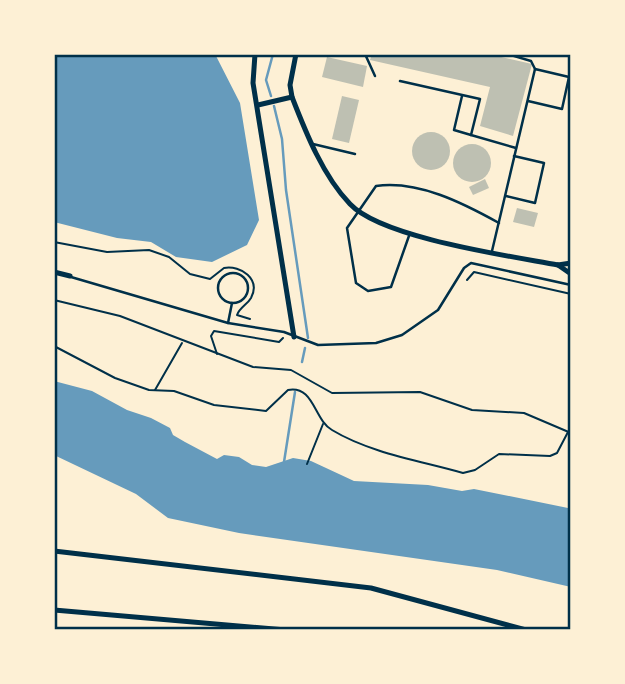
<svg xmlns="http://www.w3.org/2000/svg" width="625" height="684" font-family="'Sofia Sans Condensed',sans-serif">
<rect width="100%" height="100%" fill="#fdf0d5"/>
<g fill="#669bbc">
<polygon points="54,54 215,54 240,103 259,220 247,245 212,262 176,257 151,242 117,238 54,222"/>
<polygon points="54,381 92,391 127,410 151,418 170,428 173,435 185,442 217,459 224,455 239,457 252,465 266,467 293,458 311,461 354,481 428,485 462,491 474,489 568,508 571,510 571,587 497,570 239,533 168,518 136,494 54,455"/>
</g>
<g fill="none" stroke-linecap="round" stroke-linejoin="round">
<g stroke="#669bbc" stroke-width="2.5">
<polyline points="271,96 266,80 273,54"/>
<polyline points="274,106 282,139 286,190 308,338"/>
<polyline points="302,362 305,348"/>
<polyline points="284,462 295,392"/>
</g>
</g>
<g fill="#bec0b2">
<polygon points="372,54 488,54 532,64 513,136 480,126 490,87 370,60"/>
<polygon points="327,57 367,66 363,87 322,77"/>
<polygon points="342,96 359,100 349,143 332,139"/>
<circle cx="431" cy="151" r="19"/>
<circle cx="472" cy="163" r="19"/>
<polygon points="485,179 489,188 473,195 469,187"/>
<polygon points="517,208 538,213 534,227 513,222"/>
</g>
<g fill="none" stroke-linecap="round" stroke-linejoin="round">
<g stroke="#003049" stroke-width="2">
<path d="M54,242L107,252L149,250L169,257L190,274L210,279L224,268C241,265 261,279 251,298C247,305 240,307 237,315L250,319"/>
<polyline points="467,280 474,272 571,294"/>
<polyline points="54,300 120,316 253,367 291,370 332,393 420,392 472,410 524,413 571,433"/>
<path d="M54,346L115,378L149,390L174,391L214,405L266,411L288,390C314,385 314,420 332,430C370,453 421,461 463,473L475,470L499,454L550,456L557,453L568,432"/>
<polyline points="217,354 211,336 214,331 279,342 283,338"/>
<polyline points="155,390 182,343"/>
<polyline points="307,464 323,424"/>
</g>
<g stroke="#003049" stroke-width="2.5">
<polyline points="365,54 375,76"/>
<polyline points="507,54 531,61 535,69"/>
<polyline points="400,81 480,99 471,135 516,148"/>
<polyline points="462,96 454,130 471,135"/>
<polyline points="313,144 355,154"/>
<polyline points="506,196 535,203 544,163 514,156"/>
<path d="M410,233L391,287L368,291L356,283L347,228L376,186C418,180 463,203 499,223"/>
<polyline points="492,251 535,69 569,77 562,109 528,101"/>
<circle cx="233" cy="288" r="15"/>
<polyline points="71,277 228,323 284,332 318,345 376,343 402,335 438,310 464,268 471,263 571,285"/>
<polyline points="228,323 232,303"/>
</g>
<g stroke="#003049" stroke-width="5">
<polyline points="255,54 253,83 294,337"/>
<path d="M296,54L290,85L292,97C306,133 323,176 350,204C382,238 510,256 558,265L571,263"/>
<polyline points="258,105 292,97"/>
<polyline points="558,265 571,274"/>
<polyline points="54,272 70,276"/>
<polyline points="54,551 371,588 526,630"/>
<polyline points="54,610 286,630"/>
</g>
</g>
<rect width="625" height="684" fill="none" stroke="#fdf0d5" stroke-width="112"/>
<rect x="56" y="56" width="513" height="572" fill="none" stroke="#003049" stroke-width="2.5"/>
</svg>
